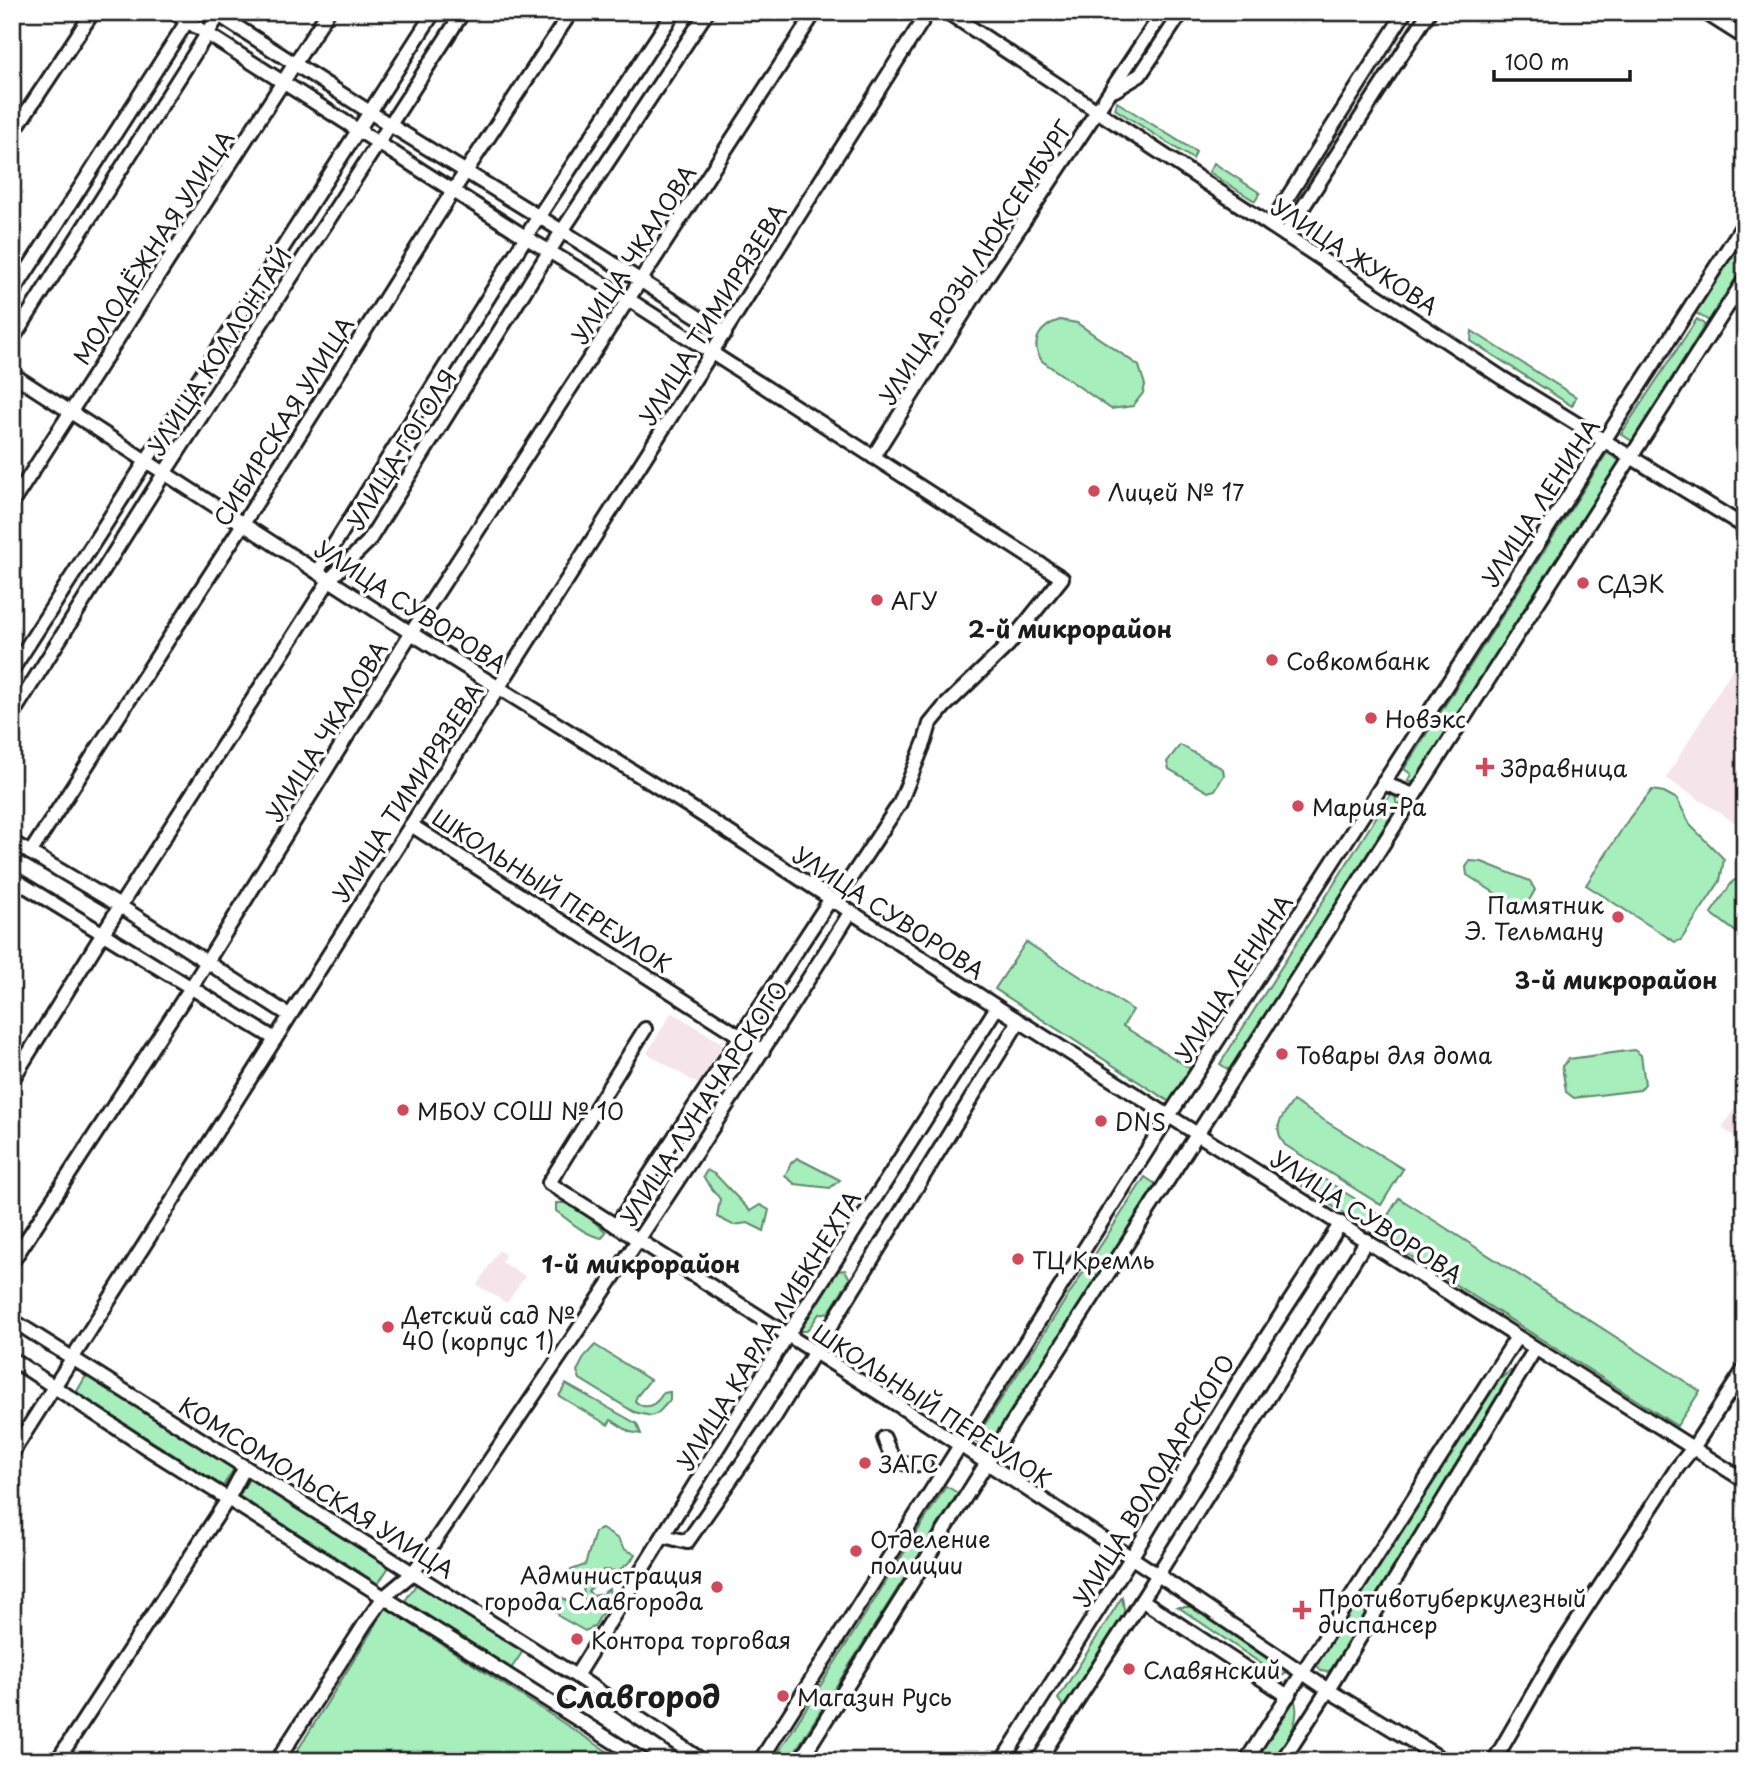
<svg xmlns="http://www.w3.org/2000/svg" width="1757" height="1773" font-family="'Playpen Sans',sans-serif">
<rect width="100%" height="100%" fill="#fff"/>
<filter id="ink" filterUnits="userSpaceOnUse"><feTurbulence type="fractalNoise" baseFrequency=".0143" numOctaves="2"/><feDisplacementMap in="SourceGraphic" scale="14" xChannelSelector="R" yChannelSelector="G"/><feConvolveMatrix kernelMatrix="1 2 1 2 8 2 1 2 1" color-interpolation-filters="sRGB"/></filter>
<g filter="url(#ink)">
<g fill="#f5e4ea">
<polygon points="1735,665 1745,671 1745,829 1666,778"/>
<polygon points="672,1012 723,1044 698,1084 647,1053"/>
<polygon points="1745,1092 1745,1143 1722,1128"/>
<polygon points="499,1250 505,1255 502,1262 525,1276 507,1303 477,1285"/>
</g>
<g fill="#a6eebc" stroke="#61856c" stroke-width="2">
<polygon points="1117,102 1196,152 1193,159 1115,109"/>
<polygon points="1214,163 1260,193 1255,201 1209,172"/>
<polygon points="1745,233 1745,270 1711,322 1694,312"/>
<polygon points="1697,319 1705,325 1632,441 1621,434"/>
<path d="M1060,320L1077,323L1139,366L1145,385L1143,393L1133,406L1111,409L1042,361C1029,342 1040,326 1060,320Z"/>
<polygon points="1472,331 1576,397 1572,406 1471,341"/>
<polygon points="1607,453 1620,461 1415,784 1408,781 1411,774 1404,769"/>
<polygon points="1180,745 1223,769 1224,775 1215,790 1208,792 1169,769 1167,762"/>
<polygon points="1394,789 1397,806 1232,1072 1220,1064"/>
<polygon points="1652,790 1664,792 1677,799 1691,826 1724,859 1720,881 1681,940 1675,942 1586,885 1630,817"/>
<polygon points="1470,861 1482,862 1530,881 1535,890 1523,911 1467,875 1466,867"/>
<polygon points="1745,877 1745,939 1711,913 1733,881"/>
<polygon points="1026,942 1133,1010 1123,1026 1191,1069 1170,1102 995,989"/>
<polygon points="1634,1050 1641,1055 1645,1084 1640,1090 1574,1098 1566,1092 1562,1066 1569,1059"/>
<path d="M1293,1101L1403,1169L1381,1205L1285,1145C1271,1126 1282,1118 1293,1101Z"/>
<polygon points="797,1158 840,1180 830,1188 795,1184 785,1176 791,1163"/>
<polygon points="707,1170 716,1175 750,1211 760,1205 769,1210 764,1231 748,1223 733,1225 717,1217 720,1199 703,1177"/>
<polygon points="1311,1171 1376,1212 1366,1228 1302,1186"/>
<polygon points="1145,1177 1157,1185 989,1450 974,1441"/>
<polygon points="1399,1198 1700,1391 1677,1426 1376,1234"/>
<path d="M565,1203L579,1209L606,1232L602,1238C584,1235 570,1221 556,1211V1203Z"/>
<polygon points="845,1270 850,1279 829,1312 819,1314 807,1331 799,1331 837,1271"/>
<path d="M595,1345L650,1380L637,1396L635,1401C646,1412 657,1404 663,1393L670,1392V1400L658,1413L651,1416L634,1412L580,1379L577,1371L585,1356Z"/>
<polygon points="1510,1371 1516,1371 1405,1557 1334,1667 1327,1672 1321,1671 1317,1665 1321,1653 1500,1379"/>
<polygon points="87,1374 235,1467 223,1486 76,1393"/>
<polygon points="566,1384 637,1424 641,1434 630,1432 611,1420 608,1425 559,1396"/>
<polygon points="249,1479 389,1567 378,1584 239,1496"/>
<polygon points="946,1486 958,1493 789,1761 773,1761"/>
<polygon points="602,1529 618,1539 624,1549 635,1554 631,1561 618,1571 603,1570 602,1579 588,1591 593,1596 602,1594 609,1589 611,1597 594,1627 585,1631 560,1617 551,1604 554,1595 563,1598 577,1609 588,1603 584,1597 583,1585 572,1580 567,1575 571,1570 585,1565 595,1532"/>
<polygon points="417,1583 523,1651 511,1669 405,1601"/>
<polygon points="1122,1597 1125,1615 1065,1709 1058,1699"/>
<polygon points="1178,1607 1193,1607 1268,1655 1287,1671 1282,1676 1278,1675"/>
<polygon points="386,1608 622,1761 291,1761"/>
<path d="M1294,1698C1303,1722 1285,1742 1273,1761H1250L1287,1704Z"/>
</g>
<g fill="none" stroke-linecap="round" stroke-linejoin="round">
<defs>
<g id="minor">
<polyline points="173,12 527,238 628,299 1062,578 1008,645 944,707 930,724 925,741 900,803 834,903"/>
<polyline points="214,12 390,125 562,231 725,334"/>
<polyline points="947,12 1502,378 1745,527"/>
<polyline points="1704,12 1745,38"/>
<polyline points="1115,90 1140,75 1182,12"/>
<polyline points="12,134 93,12"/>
<polyline points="1270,225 1405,12"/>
<polyline points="1285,235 1429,12"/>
<polyline points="12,294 193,12"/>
<polyline points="12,340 221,12"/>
<polyline points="12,374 411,633 690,807 997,1007 1745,1481"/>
<polyline points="873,457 986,278 1163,12"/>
<polyline points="12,503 328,12"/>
<polyline points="317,572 539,216 674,12"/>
<polyline points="12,670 434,12"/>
<polyline points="12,715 165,472 463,12"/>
<polyline points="1383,783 1414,795"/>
<polyline points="411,825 763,1051"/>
<polyline points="12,842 120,906 289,1015"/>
<polyline points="30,853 243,524 453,191 571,12"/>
<polyline points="12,878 275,1039"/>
<polyline points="645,1029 549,1183 926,1423 1158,1575 1328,1690 1445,1761"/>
<polyline points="12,1080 120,906 330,579 368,542 562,231 707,12"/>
<polyline points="616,1226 830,900"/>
<polyline points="12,1262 192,986 411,633 815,12"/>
<polyline points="12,1320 576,1676 703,1761"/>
<polyline points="12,1359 147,1448 644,1761"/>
<path d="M884,1438C893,1463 898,1465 925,1464"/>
<polyline points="12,1453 928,12"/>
<polyline points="664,1536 687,1542 774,1418 1019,1021"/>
<polyline points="1142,1600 1288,1696"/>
<polyline points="576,1676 787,1336 997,1007"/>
<polyline points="57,1761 228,1499 245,1467"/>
<path d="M277,1761L366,1622L384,1597L413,1573C562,1355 710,1136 850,913"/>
<polyline points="760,1761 1158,1133 1745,222"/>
<polyline points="800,1761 986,1464 1745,279"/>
<polyline points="1002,1761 1131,1558 1249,1364 1341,1223"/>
<polyline points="1038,1761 1142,1600 1367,1240"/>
<polyline points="1246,1761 1517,1337"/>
<polyline points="1282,1761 1328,1690 1535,1349"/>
<polyline points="1494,1761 1554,1657 1677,1468 1693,1448 1745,1368"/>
</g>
</defs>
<use href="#minor" stroke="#1c1c1c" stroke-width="18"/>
<use href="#minor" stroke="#fff" stroke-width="12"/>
</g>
</g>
<g fill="#d1495b" stroke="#fff" stroke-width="2.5">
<circle cx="1094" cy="491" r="7"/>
<circle cx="1583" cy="583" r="7"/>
<circle cx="877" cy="600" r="7"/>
<circle cx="1272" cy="660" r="7"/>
<circle cx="1371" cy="718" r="7"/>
<path d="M1481.5 756.5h7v7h7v7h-7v7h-7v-7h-7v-7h7z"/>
<circle cx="1298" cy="806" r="7"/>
<circle cx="1618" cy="917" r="7"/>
<circle cx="1282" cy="1054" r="7"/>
<circle cx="403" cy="1110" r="7"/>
<circle cx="1101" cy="1121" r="7"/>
<circle cx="1018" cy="1259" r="7"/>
<circle cx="388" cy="1327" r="7"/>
<circle cx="865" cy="1463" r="7"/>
<circle cx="856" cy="1551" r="7"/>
<circle cx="717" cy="1587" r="7"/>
<path d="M1298.5 1599.5h7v7h7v7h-7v7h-7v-7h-7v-7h7z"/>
<circle cx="577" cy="1639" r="7"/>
<circle cx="1129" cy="1669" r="7"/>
<circle cx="783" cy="1696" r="7"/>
</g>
<g text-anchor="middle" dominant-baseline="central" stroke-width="7" stroke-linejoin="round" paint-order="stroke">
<g font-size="23" fill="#1c1c1c" stroke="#fff">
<text transform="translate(153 247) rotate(-57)">МОЛОДЁЖНАЯ УЛИЦА</text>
<text transform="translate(633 254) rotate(-57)">УЛИЦА ЧКАЛОВА</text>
<text transform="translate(1355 256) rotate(33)">УЛИЦА ЖУКОВА</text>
<text transform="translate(975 262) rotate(-57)">УЛИЦА РОЗЫ ЛЮКСЕМБУРГ</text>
<text transform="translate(712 314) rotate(-58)">УЛИЦА ТИМИРЯЗЕВА</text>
<text transform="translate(219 351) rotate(-57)">УЛИЦА КОЛЛОНТАЙ</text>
<text transform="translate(283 421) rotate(-58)">СИБИРСКАЯ УЛИЦА</text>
<text transform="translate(401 449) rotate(-58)">УЛИЦА ГОГОЛЯ</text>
<text transform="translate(1540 502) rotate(-57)">УЛИЦА ЛЕНИНА</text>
<text transform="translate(411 606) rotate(33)">УЛИЦА СУВОРОВА</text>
<text transform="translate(326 731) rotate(-58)">УЛИЦА ЧКАЛОВА</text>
<text transform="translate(407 792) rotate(-57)">УЛИЦА ТИМИРЯЗЕВА</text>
<text transform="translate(552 890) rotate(33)">ШКОЛЬНЫЙ ПЕРЕУЛОК</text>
<text transform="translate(889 912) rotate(33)">УЛИЦА СУВОРОВА</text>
<text transform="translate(1233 978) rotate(-57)">УЛИЦА ЛЕНИНА</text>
<text transform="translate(703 1103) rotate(-57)">УЛИЦА ЛУНАЧАРСКОГО</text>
<text transform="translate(1367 1216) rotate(33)">УЛИЦА СУВОРОВА</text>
<text transform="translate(768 1330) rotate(-58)">УЛИЦА КАРЛА ЛИБКНЕХТА</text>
<text transform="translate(932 1405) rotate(33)">ШКОЛЬНЫЙ ПЕРЕУЛОК</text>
<text transform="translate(1153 1480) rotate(-59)">УЛИЦА ВОЛОДАРСКОГО</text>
<text transform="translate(317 1487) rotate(32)">КОМСОМОЛЬСКАЯ УЛИЦА</text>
</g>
<g font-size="23" fill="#1c1c1c" stroke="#fff" text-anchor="start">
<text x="1108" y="491">Лицей № 17</text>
<text x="1597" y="583">СДЭК</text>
<text x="891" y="600">АГУ</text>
<text x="1286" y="660">Совкомбанк</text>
<text x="1385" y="718">Новэкс</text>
<text x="1501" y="767">Здравница</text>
<text x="1312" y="806">Мария-Ра</text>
<text x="1604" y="904" text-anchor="end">Памятник<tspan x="1604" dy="26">Э. Тельману</tspan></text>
<text x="1296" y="1054">Товары для дома</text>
<text x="417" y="1110">МБОУ СОШ № 10</text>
<text x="1115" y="1121">DNS</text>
<text x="1032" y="1259">ТЦ Кремль</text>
<text x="402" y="1314">Детский сад №<tspan x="402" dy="26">40 (корпус 1)</tspan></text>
<text x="879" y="1463">ЗАГС</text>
<text x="870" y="1538">Отделение<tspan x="870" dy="26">полиции</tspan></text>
<text x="703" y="1574" text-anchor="end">Администрация<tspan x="703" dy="26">города Славгорода</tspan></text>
<text x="1318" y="1597">Противотуберкулезный<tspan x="1318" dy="26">диспансер</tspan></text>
<text x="591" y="1639">Контора торговая</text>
<text x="1143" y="1669">Славянский</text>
<text x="797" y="1696">Магазин Русь</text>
</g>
<g font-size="24" font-weight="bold" fill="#1c1c1c" stroke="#fff">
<text x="1070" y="628">2-й микрорайон</text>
<text x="1616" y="979">3-й микрорайон</text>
<text x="641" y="1263">1-й микрорайон</text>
</g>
<g font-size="30" font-weight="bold" fill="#1c1c1c" stroke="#fff">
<text x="638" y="1695">Славгород</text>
</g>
</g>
<rect width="1757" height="1773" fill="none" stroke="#fff" stroke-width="42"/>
<rect x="21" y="21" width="1715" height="1731" fill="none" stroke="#1c1c1c" stroke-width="2.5" filter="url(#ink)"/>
<path d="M1494 70v10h136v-10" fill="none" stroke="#1c1c1c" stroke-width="3.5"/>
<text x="1505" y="70" font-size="21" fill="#1c1c1c" stroke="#ffffff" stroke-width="5" paint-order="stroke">100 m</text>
</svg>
